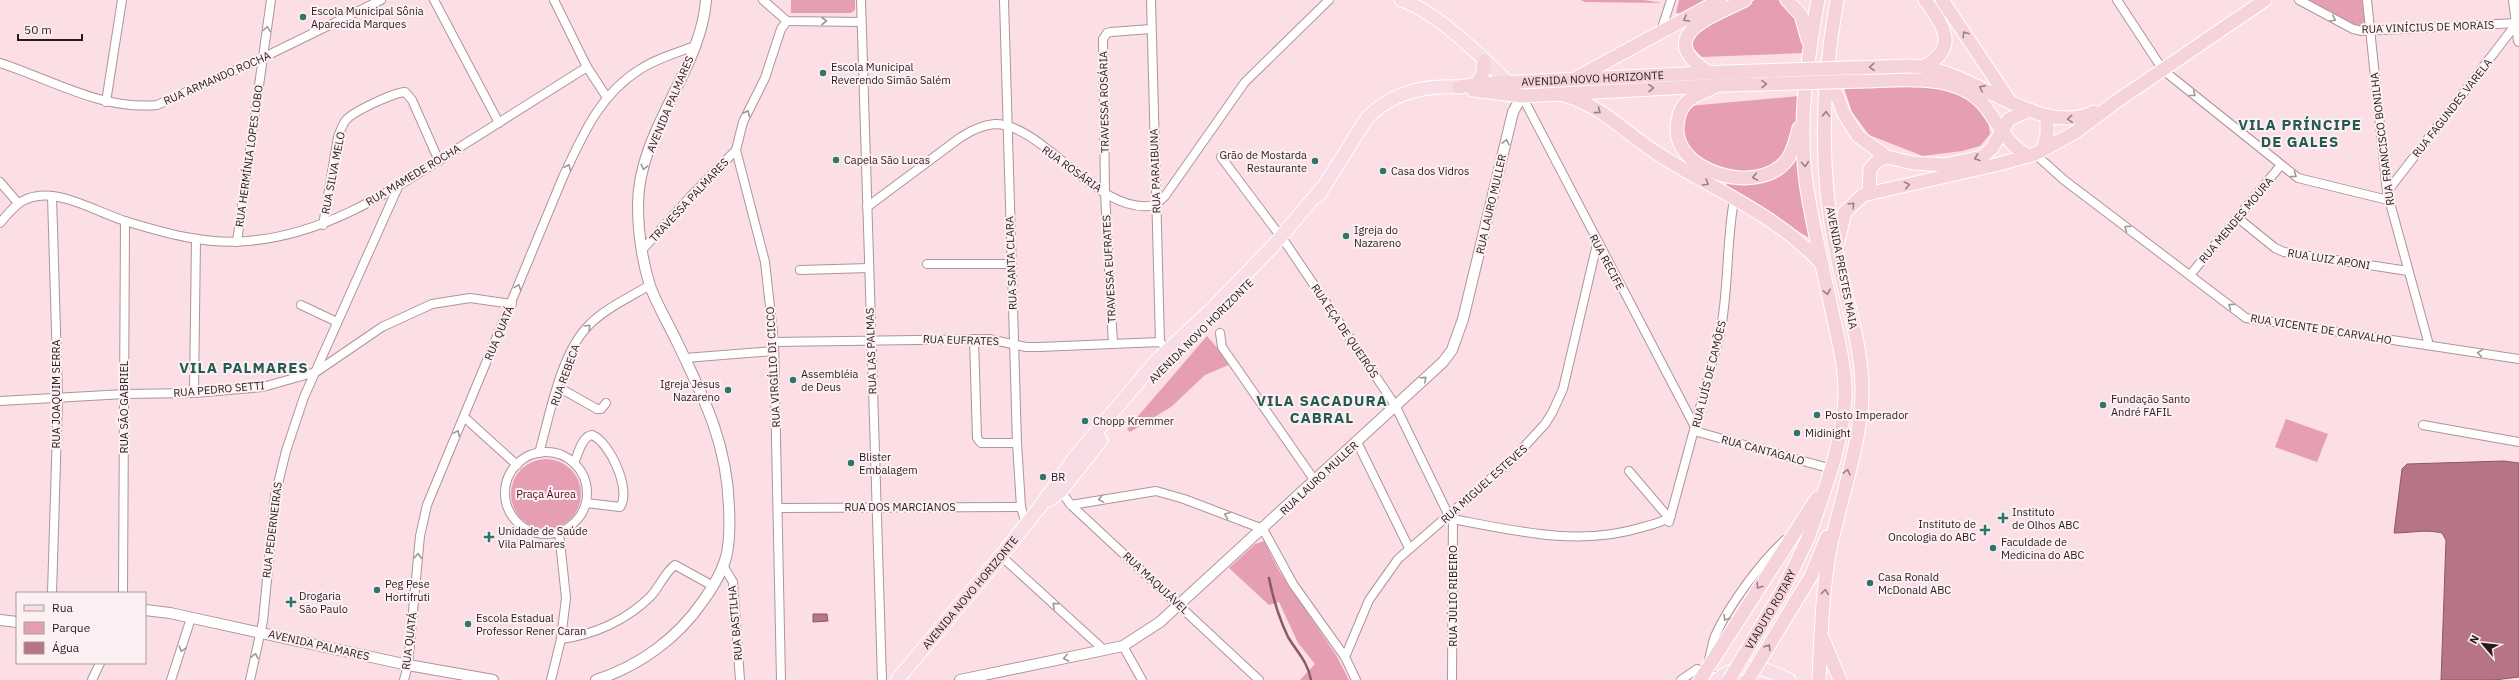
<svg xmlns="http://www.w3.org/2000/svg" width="2519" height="680" font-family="'IBM Plex Sans',sans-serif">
<rect width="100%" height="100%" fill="#fcdee5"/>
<g fill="#e69fb2">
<polygon points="791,0 855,0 855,10 851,13 791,13"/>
<polygon points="1581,0 1644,0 1662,3 1585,2"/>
<polygon points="1679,0 1708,0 1683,14 1676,13"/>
<polygon points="1755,0 1778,0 1786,4 1803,30 1803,53 1702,57 1693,48 1693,37 1699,28"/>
<polygon points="2308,0 2364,0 2366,20 2360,27 2354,26"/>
<path d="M1942,86C1968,97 1988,103 1990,134L1980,146L1962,151L1923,156L1869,135L1852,112L1844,88Z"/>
<path d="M1799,96C1797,112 1797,129 1791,144C1786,156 1771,171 1757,173C1736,175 1687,159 1683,135C1681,124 1685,115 1689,106Z"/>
<path d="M1799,156L1809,238L1726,187L1727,182C1761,185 1775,180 1799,156Z"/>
<polygon points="1207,336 1231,364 1205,375 1171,407 1130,432 1127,429"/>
<polygon points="2286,419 2328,434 2317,462 2275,447"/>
<circle cx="546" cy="494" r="35"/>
<polygon points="1264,541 1278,569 1336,655 1349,680 1300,680 1315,664 1298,643 1279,602 1269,605 1229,568 1255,544"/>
</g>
<g fill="#b77486" stroke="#8c5967">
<path d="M2504,461L2519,463V677L2494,680H2441L2446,540L2442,533C2426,529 2410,533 2394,533L2402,469L2407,464Z"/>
<polygon points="813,614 827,614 828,621 813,622"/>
</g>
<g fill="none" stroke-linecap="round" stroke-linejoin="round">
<path stroke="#8c5967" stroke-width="2.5" d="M1269,578C1273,599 1279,618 1288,637C1297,652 1308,662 1311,680"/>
<defs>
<g id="minor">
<polyline points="434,0 499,123"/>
<polyline points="554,0 587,67 606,96"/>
<polyline points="763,0 787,21 861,22"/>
<polyline points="861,0 882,680"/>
<polyline points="1004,0 1017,443 1021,507 1026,524"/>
<polyline points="1151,0 1160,342"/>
<polyline points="2117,0 2163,70 2298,178 2388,200"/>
<polyline points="2299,0 2353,29 2362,31 2517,23"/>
<polyline points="2367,0 2387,192 2429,345"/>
<polyline points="1660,34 1671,0"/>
<path d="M0,63C53,80 100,110 157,105L256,61L381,0"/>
<polyline points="1522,96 1695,427"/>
<polyline points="106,102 122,0"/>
<polyline points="2035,154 2064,180 2246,318 2519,359"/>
<polyline points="1221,157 1287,245 1395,405 1449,516"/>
<polyline points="0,182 18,203"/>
<polyline points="2387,192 2517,23"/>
<path d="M867,207L961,137C972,130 982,125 995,124C1044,124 1099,218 1155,205L1165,196L1245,82L1329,0"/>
<polyline points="2238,218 2275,248 2284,252 2408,271"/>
<path d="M0,223C11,210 20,198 38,196C64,192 100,213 125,221C164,233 207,245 247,241C324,235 386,194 449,154C495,125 541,96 587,67"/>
<path d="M323,225L338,137C340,132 342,125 346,120C354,111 393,93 405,92L412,100L439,161"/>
<polyline points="237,242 271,0"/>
<polyline points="642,250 690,197 736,150"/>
<polyline points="927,264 1011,264"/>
<polyline points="800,270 869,268"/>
<polyline points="2190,275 2281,165"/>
<polyline points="301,305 337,322"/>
<polyline points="1220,333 1222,347 1315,481"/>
<polyline points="974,339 977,438 981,443 1017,443"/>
<polyline points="774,342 989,339 1026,347 1039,347 1160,342 1168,350"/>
<polyline points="1113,344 1105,193 1103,39 1107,33 1111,32 1151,29"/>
<polyline points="685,358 774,351"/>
<polyline points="558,387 597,409 601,409 606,403"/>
<polyline points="194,393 196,239"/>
<polyline points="0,401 125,394 194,393 263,387 316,372 382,327 432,304 470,298 512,304"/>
<polyline points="464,417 517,465"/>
<polyline points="2423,425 2519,442"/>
<polyline points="1694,431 1832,469"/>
<polyline points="1357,442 1409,548"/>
<circle cx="546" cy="493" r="41"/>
<path d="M539,453C550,415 560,354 589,325C606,308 630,297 650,285"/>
<path d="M574,463C578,454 582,436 592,435C610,442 632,491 620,507L586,503"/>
<polyline points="1629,471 1669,518"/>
<polyline points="1059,489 1071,505 1259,680"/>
<polyline points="1071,505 1156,491 1184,499 1263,529 1293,584 1345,657 1356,680"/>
<polyline points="778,508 1021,507"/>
<path d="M1453,519C1516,531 1580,547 1643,527C1651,525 1664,522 1671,516"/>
<path d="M1669,522L1720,334C1729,290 1726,244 1734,200"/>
<polyline points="1001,556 1104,650"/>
<polyline points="724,567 733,582 740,680"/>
<polyline points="52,593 58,398 52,196"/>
<polyline points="123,593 125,221"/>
<path d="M561,639C594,635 627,620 651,596C659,587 666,571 675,565L713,586"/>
<polyline points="1123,646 1142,680"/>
<polyline points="1345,657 1369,600 1398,559 1511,461 1545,424 1552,413 1563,389 1597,244"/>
<path d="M1709,660C1711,653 1712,643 1715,636C1729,605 1760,563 1785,540"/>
<polyline points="92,680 100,663"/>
<polyline points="171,680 191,618"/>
<polyline points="250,680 263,621 275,496 286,451 304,397 398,187"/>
<path d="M404,680L408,665L420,536L427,505L563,177C582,137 599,95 639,70C655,59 676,53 695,46"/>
<polyline points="551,680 561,639 566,598 559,532"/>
<polyline points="781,680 774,342 765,262 736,150 743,122 765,78 781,29 787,21"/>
<polyline points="1452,680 1453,514"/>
<polyline points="1681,680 1697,669 1720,678"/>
</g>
<g id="tertiary">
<polyline points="2514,0 2519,41"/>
<polyline points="145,610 170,613 408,665 493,680"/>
<polyline points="0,620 17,622"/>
<path d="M596,680C639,666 677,639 703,601C728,566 731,549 729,507C727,443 704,398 677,342C668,323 657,305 650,286C642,260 638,232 638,205C638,131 701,70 706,0"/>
<polyline points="960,680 1123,646 1160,622 1443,362 1452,350 1463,319 1513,112 1522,96"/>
</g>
<g id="primary">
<path d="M1401,0C1437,11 1487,62 1514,88"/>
<path d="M1318,196L1367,118C1392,92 1424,85 1459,87"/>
<polyline points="1049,500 1061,491 1101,440"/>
<path id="s1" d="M897,680L1001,556L1042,504L1075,457L1157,360L1211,310L1273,246L1322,188"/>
<path d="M1717,680C1742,659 1763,667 1789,680"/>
</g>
<g id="trunk">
<polyline points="1787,0 1801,15 1808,40"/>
<polyline points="1942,0 2009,100"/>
<path d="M1911,66C1972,67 2038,139 2094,112"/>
<path d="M1924,66C1960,48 1943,25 1925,0"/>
<path d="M1709,73C1652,36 1711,17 1745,0"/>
<polyline points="1578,77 1720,0"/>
<polyline points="1830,77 1844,114 1858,136 1887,157 1913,163 1945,165 1982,157 1992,148 2009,119 2030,110"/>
<path d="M1864,81C1903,80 1961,72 1987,109C2000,127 2009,146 2029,156"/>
<polyline points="1477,84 1483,73 1484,61"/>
<path id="s2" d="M1459,87L1477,84L1726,72"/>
<path d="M1712,88C1704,92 1694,95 1688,101C1682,106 1679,113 1678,120C1666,171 1758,198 1787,160C1794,151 1796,138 1799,128"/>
<polyline points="1473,90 1522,96 1725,85"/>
<path d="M1563,95C1599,104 1625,132 1655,152C1710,188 1776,214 1821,263"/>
<polyline points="2043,150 2047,134 2047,117"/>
<polyline points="1869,193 1870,169 1878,160 1887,157"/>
<polyline points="1838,241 1845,212 1863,195 1999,164 2035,154 2074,133 2117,101 2265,0"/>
<path d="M1808,538C1824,492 1842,446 1845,398C1846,369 1838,339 1832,311C1824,275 1816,238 1809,201C1796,134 1806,66 1818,0"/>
<polyline points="1811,576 1827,537"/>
<polyline points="1823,639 1840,680"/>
<polyline points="1700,680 1817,498"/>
<path d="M1819,680C1821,637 1822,592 1830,549C1840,501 1861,442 1862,394C1863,346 1845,298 1836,251C1819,170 1822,82 1837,0"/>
</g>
</defs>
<use href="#minor" stroke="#b0949b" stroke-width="10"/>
<use href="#tertiary" stroke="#b0949b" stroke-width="12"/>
<use href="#primary" stroke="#fff" stroke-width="15"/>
<use href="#trunk" stroke="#fff" stroke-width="15"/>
<use href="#minor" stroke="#fff" stroke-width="8"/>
<use href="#tertiary" stroke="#fff" stroke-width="10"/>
<use href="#primary" stroke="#f8dee4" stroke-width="13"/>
<use href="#trunk" stroke="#f6d3db" stroke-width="13"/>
<defs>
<g id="trunk-bridge">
<polyline points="1726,72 1911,66"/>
<polyline points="1725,85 1864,81"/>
<path id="s3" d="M1729,680L1784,588L1808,538"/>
<polyline points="1748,680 1811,576"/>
</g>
</defs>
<use href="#trunk-bridge" stroke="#fff" stroke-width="15" stroke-linecap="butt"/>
<use href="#trunk-bridge" stroke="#f6d3db" stroke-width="13"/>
</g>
<defs><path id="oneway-chevron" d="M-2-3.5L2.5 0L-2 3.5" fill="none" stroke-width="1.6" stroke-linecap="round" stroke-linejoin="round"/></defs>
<g stroke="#988086">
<use href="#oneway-chevron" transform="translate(1686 19) rotate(150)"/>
<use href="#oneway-chevron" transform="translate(1965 34) rotate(-124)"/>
<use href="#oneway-chevron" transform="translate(1872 67) rotate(178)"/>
<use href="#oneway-chevron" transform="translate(1764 84) rotate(-1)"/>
<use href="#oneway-chevron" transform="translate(1651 88) rotate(-2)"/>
<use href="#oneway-chevron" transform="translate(1982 88) rotate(-154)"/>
<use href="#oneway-chevron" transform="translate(1598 111) rotate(37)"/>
<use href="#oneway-chevron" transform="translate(1826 114) rotate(-88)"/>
<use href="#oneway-chevron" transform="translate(2070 119) rotate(176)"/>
<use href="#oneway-chevron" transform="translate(1977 158) rotate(160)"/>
<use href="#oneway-chevron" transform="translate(1805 164) rotate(85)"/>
<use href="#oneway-chevron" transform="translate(1755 177) rotate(170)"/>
<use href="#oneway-chevron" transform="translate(1706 183) rotate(30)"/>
<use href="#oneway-chevron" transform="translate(1907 185) rotate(-13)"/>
<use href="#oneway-chevron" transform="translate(1852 205) rotate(-45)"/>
<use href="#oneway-chevron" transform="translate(1827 292) rotate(78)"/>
<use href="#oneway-chevron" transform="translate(1847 472) rotate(-76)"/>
<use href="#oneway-chevron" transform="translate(1759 586) rotate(123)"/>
<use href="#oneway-chevron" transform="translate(1825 592) rotate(-84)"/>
<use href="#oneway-chevron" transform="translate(1768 647) rotate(-58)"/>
</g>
<g stroke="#9d989a">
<use href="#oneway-chevron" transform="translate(2333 19) rotate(28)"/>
<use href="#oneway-chevron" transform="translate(824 21)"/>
<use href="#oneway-chevron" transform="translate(267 29) rotate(-82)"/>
<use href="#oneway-chevron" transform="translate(2193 94) rotate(39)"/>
<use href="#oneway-chevron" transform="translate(747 113) rotate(-64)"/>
<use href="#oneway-chevron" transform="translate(1506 142) rotate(-77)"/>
<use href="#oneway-chevron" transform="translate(568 167) rotate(-64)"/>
<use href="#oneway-chevron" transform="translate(644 167) rotate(104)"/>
<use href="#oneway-chevron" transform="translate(2294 175) rotate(36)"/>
<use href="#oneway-chevron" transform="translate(2127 228) rotate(-143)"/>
<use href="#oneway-chevron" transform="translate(518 287) rotate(-69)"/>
<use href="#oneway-chevron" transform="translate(2231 306) rotate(-143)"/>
<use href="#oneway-chevron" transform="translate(588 327) rotate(-46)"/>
<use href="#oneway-chevron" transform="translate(2480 353) rotate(-172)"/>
<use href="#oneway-chevron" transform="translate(1424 379) rotate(-42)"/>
<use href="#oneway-chevron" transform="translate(457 433) rotate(-66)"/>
<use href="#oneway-chevron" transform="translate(1101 499) rotate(170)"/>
<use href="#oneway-chevron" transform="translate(1227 515) rotate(-159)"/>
<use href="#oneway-chevron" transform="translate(418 556) rotate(-85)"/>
<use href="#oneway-chevron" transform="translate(1055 605) rotate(-138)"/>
<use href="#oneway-chevron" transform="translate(1726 618) rotate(122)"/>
<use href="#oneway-chevron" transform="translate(182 649) rotate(106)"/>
<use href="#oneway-chevron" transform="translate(255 656) rotate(-78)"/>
<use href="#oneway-chevron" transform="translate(1066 658) rotate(168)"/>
</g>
<g fill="#2f756b" stroke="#fdf0f3" stroke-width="1.5">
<circle cx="303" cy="17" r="4"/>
<circle cx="823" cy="73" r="4"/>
<circle cx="836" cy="160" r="4"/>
<circle cx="1315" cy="161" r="4"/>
<circle cx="1383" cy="171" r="4"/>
<circle cx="1346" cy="236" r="4"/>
<circle cx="793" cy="380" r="4"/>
<circle cx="728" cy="390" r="4"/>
<circle cx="2103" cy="405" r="4"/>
<circle cx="1817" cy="415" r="4"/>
<circle cx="1085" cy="421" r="4"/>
<circle cx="1797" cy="433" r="4"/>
<circle cx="851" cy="463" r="4"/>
<circle cx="1043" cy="477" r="4"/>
<path d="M2001 512h4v4h4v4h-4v4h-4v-4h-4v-4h4z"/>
<path d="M1983 524h4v4h4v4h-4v4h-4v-4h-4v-4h4z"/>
<path d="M487 531h4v4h4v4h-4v4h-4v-4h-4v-4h4z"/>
<circle cx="1993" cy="548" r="4"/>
<circle cx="1870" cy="583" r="4"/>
<circle cx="377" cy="590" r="4"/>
<path d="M289 596h4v4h4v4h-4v4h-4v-4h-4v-4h4z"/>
<circle cx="468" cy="624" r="4"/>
</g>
<g text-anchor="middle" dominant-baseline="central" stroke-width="4" stroke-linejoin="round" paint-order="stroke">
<g font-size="11" fill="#261b1e" stroke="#fdf0f3" text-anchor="start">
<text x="311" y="11">Escola Municipal Sônia<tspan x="311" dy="13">Aparecida Marques</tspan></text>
<text x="831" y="67">Escola Municipal<tspan x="831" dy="13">Reverendo Simão Salém</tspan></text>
<text x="1307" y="155" text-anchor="end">Grão de Mostarda<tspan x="1307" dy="13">Restaurante</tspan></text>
<text x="844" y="160">Capela São Lucas</text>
<text x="1391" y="171">Casa dos Vidros</text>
<text x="1354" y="230">Igreja do<tspan x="1354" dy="13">Nazareno</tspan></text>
<text x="801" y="374">Assembléia<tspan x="801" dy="13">de Deus</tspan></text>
<text x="720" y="384" text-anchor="end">Igreja Jesus<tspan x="720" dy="13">Nazareno</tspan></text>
<text x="2111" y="399">Fundação Santo<tspan x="2111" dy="13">André FAFIL</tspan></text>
<text x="1825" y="415">Posto Imperador</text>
<text x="1093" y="421">Chopp Kremmer</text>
<text x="1805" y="433">Midinight</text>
<text x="859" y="457">Blister<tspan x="859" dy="13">Embalagem</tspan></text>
<text x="1051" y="477">BR</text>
<text x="2012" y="512">Instituto<tspan x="2012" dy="13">de Olhos ABC</tspan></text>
<text x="1976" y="524" text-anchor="end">Instituto de<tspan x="1976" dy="13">Oncologia do ABC</tspan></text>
<text x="498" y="531">Unidade de Saúde<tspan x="498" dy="13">Vila Palmares</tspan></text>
<text x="2001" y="542">Faculdade de<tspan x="2001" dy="13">Medicina do ABC</tspan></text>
<text x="1878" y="577">Casa Ronald<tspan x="1878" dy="13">McDonald ABC</tspan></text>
<text x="385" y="584">Peg Pese<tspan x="385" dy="13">Hortifruti</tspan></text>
<text x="299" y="596">Drogaria<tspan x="299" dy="13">São Paulo</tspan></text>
<text x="476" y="618">Escola Estadual<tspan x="476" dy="13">Professor Rener Caran</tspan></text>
</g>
<g font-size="11" fill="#261b1e" stroke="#fdf0f3">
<text transform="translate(2428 27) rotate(-2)">RUA VINÍCIUS DE MORAIS</text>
<text transform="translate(217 78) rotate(-24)">RUA ARMANDO ROCHA</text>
<text stroke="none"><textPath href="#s2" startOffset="134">AVENIDA NOVO HORIZONTE</textPath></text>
<text transform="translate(1104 102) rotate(-91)">TRAVESSA ROSÁRIA</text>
<text transform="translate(670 104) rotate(-67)">AVENIDA PALMARES</text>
<text transform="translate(2452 108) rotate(-52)">RUA FAGUNDES VARELA</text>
<text transform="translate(2382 139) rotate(-97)">RUA FRANCISCO BONILHA</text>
<text transform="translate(249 156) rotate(-82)">RUA HERMÍNIA LOPES LOBO</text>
<text transform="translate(1072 169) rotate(36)">RUA ROSÁRIA</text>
<text transform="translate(1155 171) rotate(-92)">RUA PARAIBUNA</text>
<text transform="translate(333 173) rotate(-79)">RUA SILVA MELO</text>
<text transform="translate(413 175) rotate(-31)">RUA MAMEDE ROCHA</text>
<text transform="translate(689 200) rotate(-47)">TRAVESSA PALMARES</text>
<text transform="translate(1491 204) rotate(-77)">RUA LAURO MULLER</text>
<text transform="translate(2236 220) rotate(-50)">RUA MENDES MOURA</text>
<text transform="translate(2329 259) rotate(9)">RUA LUIZ APONI</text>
<text transform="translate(1607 262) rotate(62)">RUA RECIFE</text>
<text transform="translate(1011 263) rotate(-92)">RUA SANTA CLARA</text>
<text transform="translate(1842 268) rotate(79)">AVENIDA PRESTES MAIA</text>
<text transform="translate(1109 269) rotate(-93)">TRAVESSA EUFRATES</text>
<text transform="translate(2321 329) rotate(9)">RUA VICENTE DE CARVALHO</text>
<text transform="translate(1201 331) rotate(-45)">AVENIDA NOVO HORIZONTE</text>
<text transform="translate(1345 331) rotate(56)">RUA EÇA DE QUEIRÓS</text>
<text transform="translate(499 333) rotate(-67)">RUA QUATÁ</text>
<text transform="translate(961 340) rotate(2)">RUA EUFRATES</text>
<text transform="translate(871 351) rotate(-92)">RUA LAS PALMAS</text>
<text transform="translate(773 367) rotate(-93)">RUA VIRGÍLIO DI CICCO</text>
<text transform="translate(1709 374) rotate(-76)">RUA LUÍS DE CAMÕES</text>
<text transform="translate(565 375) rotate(-70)">RUA REBECA</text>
<text transform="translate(219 389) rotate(-5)">RUA PEDRO SETTI</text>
<text transform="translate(56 394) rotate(-90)">RUA JOAQUIM SERRA</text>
<text transform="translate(124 407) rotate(-90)">RUA SÃO GABRIEL</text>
<text transform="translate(1763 450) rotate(15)">RUA CANTAGALO</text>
<text transform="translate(1319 478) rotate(-43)">RUA LAURO MULLER</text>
<text transform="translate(1484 484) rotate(-42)">RUA MIGUEL ESTEVES</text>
<text x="900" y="507">RUA DOS MARCIANOS</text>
<text transform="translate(272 530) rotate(-83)">RUA PEDERNEIRAS</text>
<text transform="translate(1156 583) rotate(43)">RUA MAQUIÁVEL</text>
<text stroke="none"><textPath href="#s1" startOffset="114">AVENIDA NOVO HORIZONTE</textPath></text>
<text transform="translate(1453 596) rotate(-90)">RUA JÚLIO RIBEIRO</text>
<text stroke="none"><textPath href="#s3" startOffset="82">VIADUTO ROTARY</textPath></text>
<text transform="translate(735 623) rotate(-95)">RUA BASTILHA</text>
<text transform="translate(409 641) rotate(-83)">RUA QUATÁ</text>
<text transform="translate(319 645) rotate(13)">AVENIDA PALMARES</text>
</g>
<g font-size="11" fill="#550027" stroke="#fdf0f3">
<text x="546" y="494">Praça Áurea</text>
</g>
<g font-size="15" font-weight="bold" letter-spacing="1" fill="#235a52" stroke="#fdf0f3">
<text x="2300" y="124">VILA PRÍNCIPE<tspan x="2300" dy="17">DE GALES</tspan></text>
<text x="244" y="367">VILA PALMARES</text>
<text x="1322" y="400">VILA SACADURA<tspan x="1322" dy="17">CABRAL</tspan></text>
</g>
</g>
<rect x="16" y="592" width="130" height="72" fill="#fdf0f3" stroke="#a79b9e"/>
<rect x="24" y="605" width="20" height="6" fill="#f8dee4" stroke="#a79b9e"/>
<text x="52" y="612" font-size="12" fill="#261b1e">Rua</text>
<rect x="24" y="622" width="20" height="12" fill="#e69fb2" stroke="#a79b9e"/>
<text x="52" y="632" font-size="12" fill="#261b1e">Parque</text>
<rect x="24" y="642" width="20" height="12" fill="#b77486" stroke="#a79b9e"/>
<text x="52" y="652" font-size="12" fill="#261b1e">Água</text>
<g transform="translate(2483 644) rotate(298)" stroke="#fdf0f3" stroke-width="3" paint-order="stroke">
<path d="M0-3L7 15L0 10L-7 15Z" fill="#261b1e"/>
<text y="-6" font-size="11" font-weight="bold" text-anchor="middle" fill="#261b1e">N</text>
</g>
<path d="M18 34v6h64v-6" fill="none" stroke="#261b1e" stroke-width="2"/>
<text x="24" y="34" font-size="12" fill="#261b1e" stroke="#fdf0f3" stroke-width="3" paint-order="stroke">50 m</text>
</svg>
